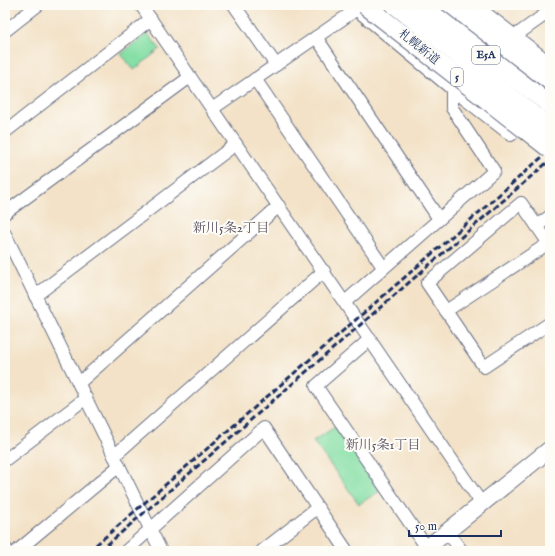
<svg xmlns="http://www.w3.org/2000/svg" width="555" height="556" font-family="'IM FELL English','Noto Serif JP',serif">
<rect width="100%" height="100%" fill="#fdfcf7"/>
<filter id="ink" filterUnits="userSpaceOnUse"><feTurbulence type="fractalNoise" baseFrequency=".025" numOctaves="2"/><feDisplacementMap in="SourceGraphic" scale="8" xChannelSelector="R" yChannelSelector="G"/><feConvolveMatrix kernelMatrix="1 2 1 2 8 2 1 2 1" color-interpolation-filters="sRGB"/></filter>
<filter id="wash" filterUnits="userSpaceOnUse"><feTurbulence type="fractalNoise" baseFrequency=".012" numOctaves="4" result="noise"/><feDisplacementMap in="SourceGraphic" scale="16" xChannelSelector="R" yChannelSelector="G"/><feGaussianBlur stdDeviation="0.9" result="paint"/><feColorMatrix in="noise" values="0 0 0 0 0 0 0 0 0 0 0 0 0 0 0 0 0 1.4 0 .05"/><feComposite in="paint" operator="in"/></filter>
<g filter="url(#wash)">
<rect width="100%" height="100%" fill="#f3e2c7"/>
<g fill="#86dfa5" stroke="#508782">
<polygon points="147,33 160,49 134,70 121,54"/>
<polygon points="335,427 380,491 359,504 313,441"/>
</g>
</g>
<g filter="url(#ink)">
<g fill="none" stroke-linecap="round" stroke-linejoin="round">
<defs>
<g id="minor">
<polyline points="141,5 482,504"/>
<polyline points="234,5 276,65"/>
<polyline points="351,5 452,89 511,135 524,121"/>
<polyline points="475,5 550,63"/>
<polyline points="5,31 38,5"/>
<polyline points="515,36 550,11"/>
<polyline points="316,37 439,219"/>
<polyline points="255,79 383,267"/>
<polyline points="212,109 357,9"/>
<polyline points="5,132 151,19"/>
<polyline points="5,213 190,77"/>
<polyline points="537,226 550,216"/>
<polyline points="5,234 161,551"/>
<polyline points="550,245 521,203 427,283 484,367 550,323"/>
<polyline points="35,296 236,144"/>
<polyline points="345,302 494,171 452,108 452,89"/>
<polyline points="446,311 549,243"/>
<polyline points="370,339 316,386 427,548"/>
<polyline points="79,383 279,206"/>
<polyline points="114,456 324,271"/>
<polyline points="5,460 86,398"/>
<polyline points="447,532 462,551"/>
<polyline points="5,548 7,551"/>
<polyline points="17,551 119,466"/>
<polyline points="126,551 264,428 347,551"/>
<polyline points="262,551 317,508"/>
</g>
<polyline id="major" points="423,551 550,449"/>
<polyline id="highway" points="451,5 550,81"/>
</defs>
<use href="#minor" stroke="#676e83" stroke-width="14"/>
<use href="#major" stroke="#676e83" stroke-width="18"/>
<use href="#highway" stroke="#676e83" stroke-width="20"/>
<use href="#minor" stroke="#fff" stroke-width="12"/>
<use href="#major" stroke="#fff" stroke-width="16"/>
<use href="#highway" stroke="#fff" stroke-width="18"/>
<g stroke="#1b2f5e" stroke-width="3" stroke-dasharray="6 3" stroke-linecap="butt">
<polyline points="89,551 442,245 550,150"/>
<polyline points="100,551 550,160"/>
</g>
<defs>
<g id="highway-bridge">
<polyline points="365,5 550,149"/>
<polyline points="395,5 550,128"/>
<polyline points="421,5 550,105"/>
</g>
</defs>
<use href="#highway-bridge" stroke="#676e83" stroke-width="20" stroke-linecap="butt"/>
<use href="#highway-bridge" stroke="#fff" stroke-width="18"/>
</g>
</g>
<g text-anchor="middle" dominant-baseline="central" stroke-width="4" stroke-linejoin="round" paint-order="stroke">
<g fill="#fdfcf7" stroke="#5f6c8c" stroke-width="1">
<rect x="472" y="46" width="28" height="18" rx="3"/>
<rect x="451" y="68" width="12" height="18" rx="3"/>
</g>
<g font-size="11" font-weight="bold" fill="#1b2f5e">
<text x="486" y="55">E5A</text>
<text x="457" y="77">5</text>
</g>
<g font-size="12" fill="#1b2f5e" stroke="#fdfcf7">
<text transform="translate(419 47) rotate(38)">札幌新道</text>
</g>
<g font-size="13" fill="#5c5360" stroke="#fdfcf7">
<text x="231" y="228">新川5条2丁目</text>
<text x="383" y="445">新川5条1丁目</text>
</g>
</g>
<rect width="555" height="556" fill="none" stroke="#fdfcf7" stroke-width="20"/>
<path d="M409 530v6h92v-6" fill="none" stroke="#1b2f5e" stroke-width="2"/>
<text x="415" y="530" font-size="12" fill="#1b2f5e" stroke="#fdfcf7" stroke-width="3" paint-order="stroke">50 m</text>
</svg>
